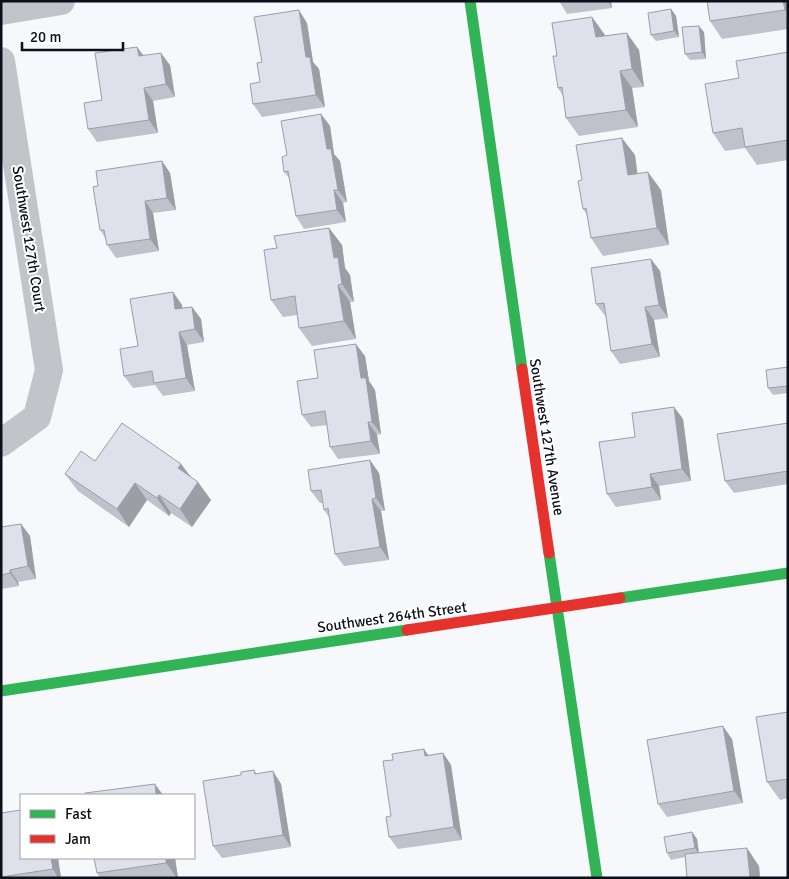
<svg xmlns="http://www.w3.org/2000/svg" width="789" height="879" font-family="Signika,sans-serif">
<rect width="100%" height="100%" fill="#f7f8fb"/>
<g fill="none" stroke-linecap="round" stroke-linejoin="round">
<g stroke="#c3c4c9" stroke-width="28">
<polyline points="1,11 61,1"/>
<polyline points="1,61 49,370 37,417 1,443"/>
</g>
<g stroke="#30b455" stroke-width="11">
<polyline points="470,1 522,369"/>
<polyline points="549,553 597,878"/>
<polyline points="620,598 788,573"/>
<polyline points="1,691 407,630"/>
</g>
<g stroke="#e5322d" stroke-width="11">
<polyline points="522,369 549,553"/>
<polyline points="407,630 620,598"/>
</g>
</g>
<g fill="#bfc2cb">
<polygon points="559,1 611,1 612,8 567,14"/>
<polygon points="788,1 788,29 722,39 710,21"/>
<polygon points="671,9 676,16 679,37 656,41 651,35"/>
<polygon points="592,17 605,36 639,50 644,87 632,88 638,127 579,136 566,118 563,96 558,88 557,56"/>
<polygon points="307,23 313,62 319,69 325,107 262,117 253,104 260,82 262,62"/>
<polygon points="704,32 706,59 690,60 685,54"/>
<polygon points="137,47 143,55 170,65 175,97 153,101 158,133 97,142 88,129 102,100"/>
<polygon points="788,52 788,160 757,165 745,148 725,151 713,133 739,78"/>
<polygon points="321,114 330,126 334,154 340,161 347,202 343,203 346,222 304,229 296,216 290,179 284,172 287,155"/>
<polygon points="635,155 637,174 661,190 669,245 603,256 591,238 587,215 583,209 582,180"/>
<polygon points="162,161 170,173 176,210 153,213 159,251 116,258 107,245 106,239 100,230 98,186"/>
<polygon points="329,228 342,245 345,268 350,275 354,302 350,302 356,339 312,346 299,328 297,315 283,317 271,300 277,248"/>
<polygon points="651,259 660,271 668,318 654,320 660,357 620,364 611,351 606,317 596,304"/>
<polygon points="173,292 182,305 182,308 192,307 201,319 204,342 187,345 195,391 163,396 155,385 133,388 124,376 138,346"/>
<polygon points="365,356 369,381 375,390 381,434 377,435 380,454 338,459 330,447 327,425 311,427 302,415 318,378"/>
<polygon points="788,367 788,393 773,395 768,388"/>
<polygon points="674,407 683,419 691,481 659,486 661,500 616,507 607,494 635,437"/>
<polygon points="788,423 788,484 734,493 725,481"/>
<polygon points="95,461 181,464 190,477 211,500 192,527 171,513 169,516 147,500 129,527 78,491 65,474"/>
<polygon points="379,473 385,511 381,511 389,560 344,566 335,554 329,517 324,510 323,503 320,503 311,491"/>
<polygon points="21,524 30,536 36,579 18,582 19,586 2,589 1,587 1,527"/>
<polygon points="788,712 788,798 780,800 767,782"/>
<polygon points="732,739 743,803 667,817 658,804"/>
<polygon points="424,749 428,755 443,753 451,765 462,840 398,849 389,837 391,816 393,760"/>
<polygon points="254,770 257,774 281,784 291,847 222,858 213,846 241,775"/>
<polygon points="1,813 58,858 61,878 1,878"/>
<polygon points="692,832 697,839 699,853 759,866 760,878 687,878 685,857 671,860 667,853"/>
<polygon points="94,858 175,858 178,878 100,878 97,873"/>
</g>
<g fill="#9b9ea5">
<polygon points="608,1 611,1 612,8"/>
<polygon points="783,1 788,1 788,14 785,10"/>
<polygon points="671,9 676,16 679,37 674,31"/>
<polygon points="299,10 307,23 313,62 319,69 325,107 316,95 306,57"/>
<polygon points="592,17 605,35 608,55 596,37"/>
<polygon points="699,26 704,32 706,59 702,52"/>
<polygon points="627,33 639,50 644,87 632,69"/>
<polygon points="137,47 146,59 139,56"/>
<polygon points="161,53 170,65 175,97 166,84"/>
<polygon points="620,71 632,88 638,127 626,110"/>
<polygon points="144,88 153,101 158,133 149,120"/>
<polygon points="321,114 330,126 334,154 340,161 347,202 338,190 327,149"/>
<polygon points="622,138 635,155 640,193 628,175"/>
<polygon points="162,161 170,173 176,210 167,198"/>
<polygon points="648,172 661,190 669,245 657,228"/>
<polygon points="334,190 343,203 346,222 337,210"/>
<polygon points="145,201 153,213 159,251 150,239"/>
<polygon points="329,228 342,245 345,268 350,275 354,302 342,284 334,258"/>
<polygon points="651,259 660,271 668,318 659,305"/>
<polygon points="338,285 350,302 356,339 344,321"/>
<polygon points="173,292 182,305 184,322 175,309"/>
<polygon points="192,307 201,319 204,342 195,329"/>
<polygon points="645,307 654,320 660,357 652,344"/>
<polygon points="179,332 187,345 195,391 186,378"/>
<polygon points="356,344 365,356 369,381 375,390 381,434 372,422 361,378"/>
<polygon points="674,407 683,419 691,481 682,469"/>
<polygon points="368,422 377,435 380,454 371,441"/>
<polygon points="370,460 379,473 385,511 376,498"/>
<polygon points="181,464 194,481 178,468"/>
<polygon points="650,474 659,486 661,500 652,487"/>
<polygon points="198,482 211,500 192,527 180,509"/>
<polygon points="135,483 147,500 129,527 117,509"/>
<polygon points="159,495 171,513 169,516 157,498"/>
<polygon points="372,499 381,511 389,560 380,547"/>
<polygon points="21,524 30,536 36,579 28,566"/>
<polygon points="10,570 18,582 19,586 10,573"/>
<polygon points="723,726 732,739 743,803 734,791"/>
<polygon points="424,749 433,762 425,756"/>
<polygon points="443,753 451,765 462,840 454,827"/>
<polygon points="273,771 281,784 291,847 283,835"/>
<polygon points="155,784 163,795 156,795"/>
<polygon points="692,832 697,839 699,855 695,848"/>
<polygon points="747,848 759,866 760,878 750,878"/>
<polygon points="51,858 58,858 61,878 58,878 53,869"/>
<polygon points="166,858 175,858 178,878 177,878 166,863"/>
</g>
<g fill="#dee1ec" stroke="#9b9ea5">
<polygon points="707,1 783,1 785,10 710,21"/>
<polygon points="671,9 674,31 651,35 648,13"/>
<polygon points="299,10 306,57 310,57 316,95 253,104 250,84 260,82 257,63 262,62 254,17"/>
<polygon points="592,17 596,37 627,33 632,69 620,71 626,110 566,118 562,87 558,88 553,56 557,56 552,23"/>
<polygon points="699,26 702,52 685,54 682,27"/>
<polygon points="137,47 139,56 161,53 166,84 144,88 149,120 88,129 84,103 102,100 95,53"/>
<polygon points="788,52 788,140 745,147 742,128 713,133 705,84 739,78 736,61"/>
<polygon points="321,114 327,149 331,149 338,190 334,190 337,210 296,216 288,171 284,172 282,157 287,155 281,121"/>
<polygon points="622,138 628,175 648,172 657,228 591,238 586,208 583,209 578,181 582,180 576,145"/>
<polygon points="162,161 167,198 145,201 150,239 107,245 104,230 100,230 93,187 98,186 96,171"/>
<polygon points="329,228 334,258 338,257 340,271 342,284 338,285 344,321 299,328 295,296 271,300 264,250 277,248 274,236"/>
<polygon points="651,259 659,305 645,307 652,344 611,351 604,303 596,304 591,268"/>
<polygon points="173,292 175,309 192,307 195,329 179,332 186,378 154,383 152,371 124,376 120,349 138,346 130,299"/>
<polygon points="356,344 361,378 366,378 372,422 368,422 371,441 330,447 325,411 302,415 297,381 318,378 314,350"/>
<polygon points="788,367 788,386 768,388 766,370"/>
<polygon points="674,407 682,469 650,474 652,487 607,494 599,442 635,437 632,413"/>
<polygon points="122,423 181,464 178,468 198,482 180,509 159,495 157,498 135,483 117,509 65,474 81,451 95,461"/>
<polygon points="788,423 788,471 725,481 717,434"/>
<polygon points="370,460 376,498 372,499 380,547 335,554 328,508 324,510 321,490 311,491 308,470"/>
<polygon points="21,524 28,566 10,570 10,573 1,575 1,527"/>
<polygon points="788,712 788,779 767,782 756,717"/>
<polygon points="723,726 734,791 658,804 647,740"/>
<polygon points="424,749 425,756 443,753 454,827 389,837 386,817 391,816 383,761 393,760 392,754"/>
<polygon points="254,770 255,774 273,771 283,835 213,846 203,781 241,775 241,772"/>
<polygon points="155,784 156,795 85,795 85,793"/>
<polygon points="21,810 21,858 51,858 53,869 1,877 1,813"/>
<polygon points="692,832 695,848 667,853 664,837"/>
<polygon points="747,848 750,878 687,878 685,854"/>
<polygon points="94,858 166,858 166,863 97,873"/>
</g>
<g text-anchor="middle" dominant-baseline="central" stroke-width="4" stroke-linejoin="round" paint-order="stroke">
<g font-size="15" fill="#0d101a" stroke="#fff">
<text transform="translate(29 239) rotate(81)">Southwest 127th Court</text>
<text transform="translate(547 437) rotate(81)">Southwest 127th Avenue</text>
<text transform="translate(392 617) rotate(-8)">Southwest 264th Street</text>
</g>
</g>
<rect width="789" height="879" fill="none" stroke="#0d101a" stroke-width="5"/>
<rect x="20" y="794" width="175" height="65" fill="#ffffff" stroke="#9e9fa3"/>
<rect x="30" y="810" width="25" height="8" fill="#30b455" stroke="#9e9fa3"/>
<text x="65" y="819" font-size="15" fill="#0d101a">Fast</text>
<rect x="30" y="835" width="25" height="8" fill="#e5322d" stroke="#9e9fa3"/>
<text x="65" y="844" font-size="15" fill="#0d101a">Jam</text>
<path d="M22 42v8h101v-8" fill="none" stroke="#0d101a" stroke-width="2.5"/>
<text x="30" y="42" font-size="15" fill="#0d101a" stroke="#ffffff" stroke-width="4" paint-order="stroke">20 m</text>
</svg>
